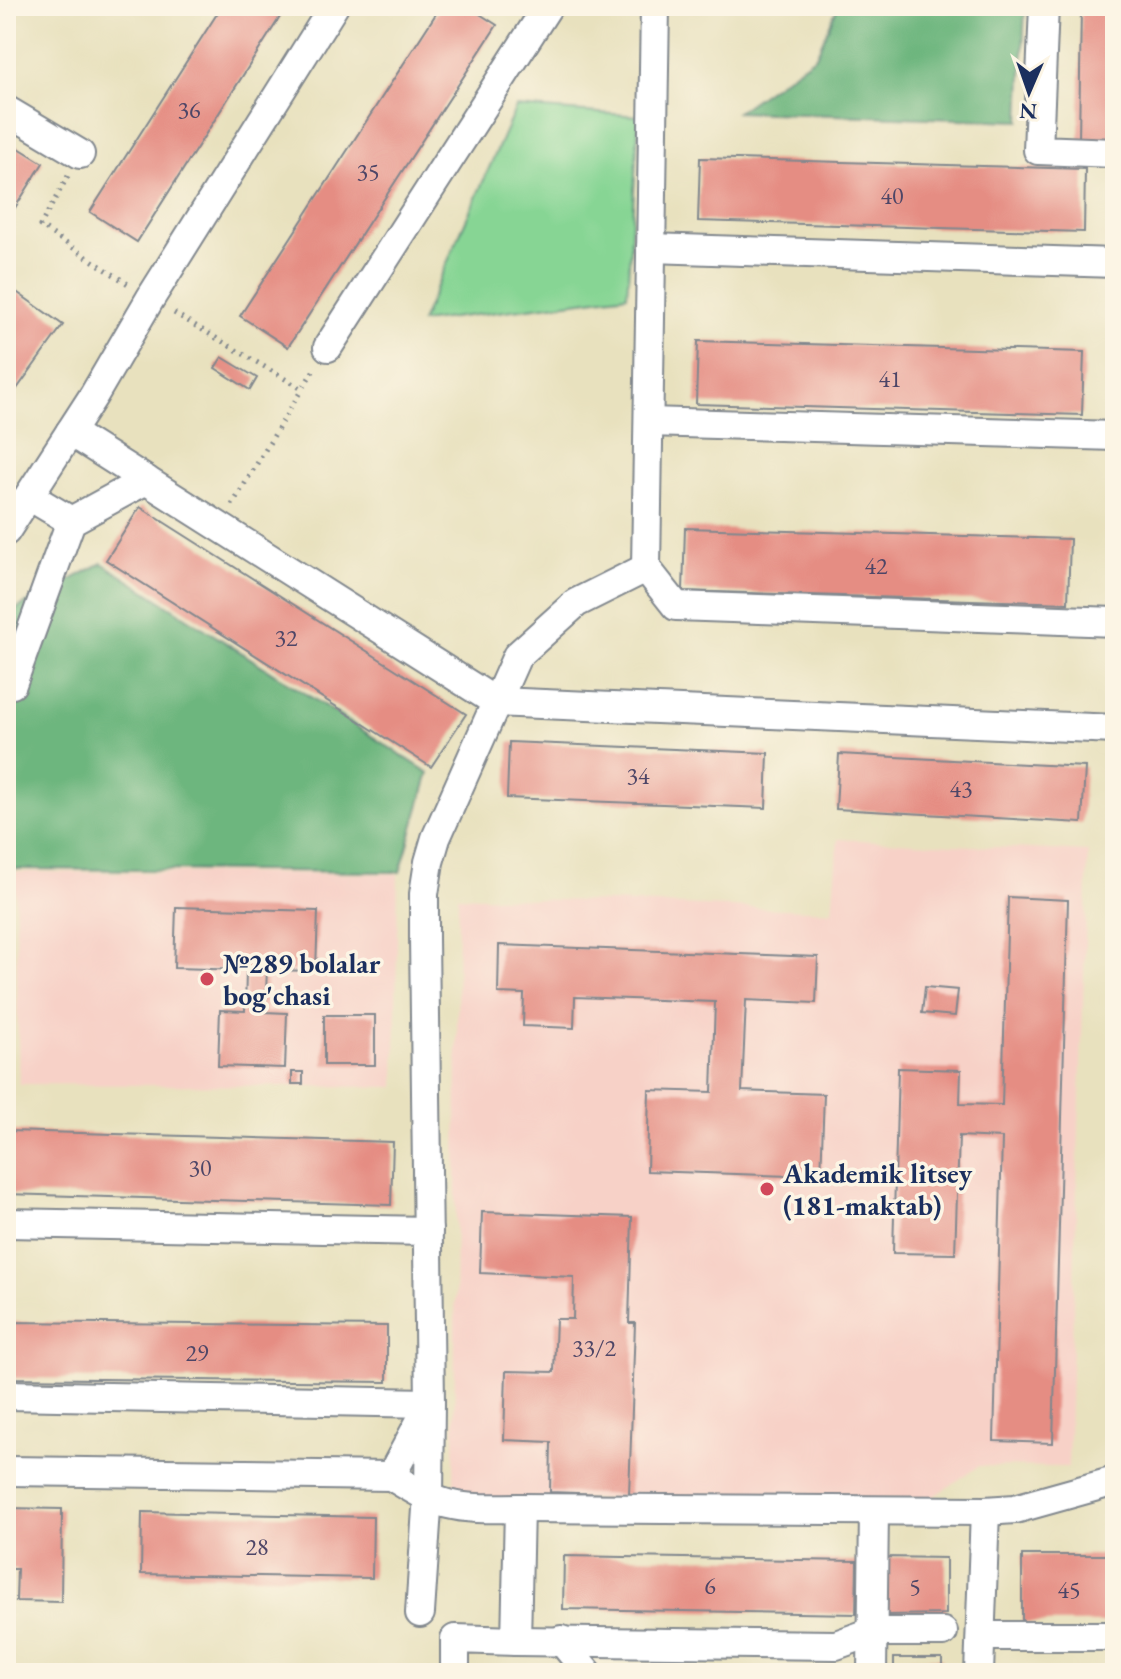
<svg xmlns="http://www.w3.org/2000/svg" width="1121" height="1679" font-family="'EB Garamond',serif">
<rect width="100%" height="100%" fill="#fcf5e5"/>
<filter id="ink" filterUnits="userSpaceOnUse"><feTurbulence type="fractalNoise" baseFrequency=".0125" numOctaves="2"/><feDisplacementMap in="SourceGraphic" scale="16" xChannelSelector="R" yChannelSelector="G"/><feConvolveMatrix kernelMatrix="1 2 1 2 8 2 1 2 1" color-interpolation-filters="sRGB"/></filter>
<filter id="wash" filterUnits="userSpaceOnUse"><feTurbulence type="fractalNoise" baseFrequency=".006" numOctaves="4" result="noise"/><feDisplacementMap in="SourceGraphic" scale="32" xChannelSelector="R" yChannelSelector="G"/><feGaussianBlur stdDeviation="1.8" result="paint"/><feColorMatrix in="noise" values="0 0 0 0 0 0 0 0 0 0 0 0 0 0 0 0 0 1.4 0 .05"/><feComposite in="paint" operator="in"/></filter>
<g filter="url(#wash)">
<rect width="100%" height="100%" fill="#e8e1be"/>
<g fill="#f7d1c7">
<polygon points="838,839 1088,852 1068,1467 979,1466 930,1499 470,1499 454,1487 458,896 832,911"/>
<polygon points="15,872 398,874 395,1087 19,1084"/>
</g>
<polygon fill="#87d594" stroke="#518279" stroke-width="2" points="516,107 639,116 627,295 421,322"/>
<g fill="#6db67e" stroke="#44726e" stroke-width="2">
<polygon points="838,6 1025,6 1020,121 737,112 816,56"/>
<polygon points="102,563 429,773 400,872 17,869 6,865 6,614"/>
</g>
<g id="blocks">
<g fill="#e58d83">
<polygon points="222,6 287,6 137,242 90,212"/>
<polygon points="441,6 467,6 497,25 288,347 240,316"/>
<polygon points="1081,6 1115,6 1115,141 1079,141"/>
<polygon points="6,140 43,163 13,211 6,207"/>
<polygon points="700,158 1085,169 1084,232 698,221"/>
<polygon points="11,288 63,325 6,404 6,296"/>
<polygon points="698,341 1084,352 1082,415 696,404"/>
<polygon points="222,357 257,378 250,390 215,368"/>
<polygon points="140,507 466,714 431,767 106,560"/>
<polygon points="685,528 1070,539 1068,603 683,591"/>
<polygon points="509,742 768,753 766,808 507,798"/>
<polygon points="839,754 1085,767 1082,823 836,809"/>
<polygon points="1008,897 1068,900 1053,1443 994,1441 1002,1138 959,1136 955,1254 893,1253 898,1068 961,1070 960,1104 1002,1105"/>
<polygon points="176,907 318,911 316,971 267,970 265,1012 287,1013 285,1068 218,1066 220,1010 245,1011 246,970 174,968"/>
<polygon points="499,945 818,957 816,1003 746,1000 742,1091 824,1094 821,1177 647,1171 649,1090 712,1092 715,1002 575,997 574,1028 523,1026 524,994 498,993"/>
<polygon points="925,987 958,990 955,1016 922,1013"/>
<rect x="324" y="1015" width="51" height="50"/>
<rect x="292" y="1072" width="11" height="12"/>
<polygon points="8,1131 393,1142 391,1205 6,1194"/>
<polygon points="482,1212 632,1217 629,1323 635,1323 629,1495 550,1492 551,1442 504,1440 506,1371 554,1372 556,1319 573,1319 574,1277 480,1273"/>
<polygon points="8,1322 387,1326 387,1382 7,1378"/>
<polygon points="6,1508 62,1509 61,1602 16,1601 17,1569 6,1569"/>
<polygon points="142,1512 373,1517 372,1578 141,1574"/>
<rect x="1022" y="1555" width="93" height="68"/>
<polygon points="564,1556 857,1561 856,1614 563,1609"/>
<polygon points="884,1557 946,1558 946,1614 884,1615"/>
<rect x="894" y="1658" width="48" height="15"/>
<polygon points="482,1667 534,1669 534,1673 481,1673"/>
</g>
</g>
</g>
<g filter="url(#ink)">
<use href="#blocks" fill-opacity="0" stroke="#82888e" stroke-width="2"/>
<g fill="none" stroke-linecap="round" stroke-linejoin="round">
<defs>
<g id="minor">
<polyline points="655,6 646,568 676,606 1115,622"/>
<polyline points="1044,6 1038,150 1115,153"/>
<polyline points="6,110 80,154"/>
<polyline points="651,248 1115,263"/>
<polyline points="328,347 548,6"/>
<polyline points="649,422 1115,436"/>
<polyline points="70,432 496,702 1115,729"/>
<polyline points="29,496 71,521"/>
<polyline points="6,531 94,395 150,299 334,6"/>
<polyline points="12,684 71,521 146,480"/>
<polyline points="6,1223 428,1231"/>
<polyline points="6,1395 430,1403 429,1497 427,1509 420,1613"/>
<path d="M6,1471L391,1476C409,1487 428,1499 448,1504C471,1510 496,1508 519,1508L985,1511L1015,1509L1115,1481"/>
<polyline points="391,1476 430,1403 424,938 424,894 429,862 436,838 517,656 576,603 646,568"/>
<polyline points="981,1636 1115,1636"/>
<polyline points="561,1640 588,1673"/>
<polyline points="516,1641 836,1645 872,1632 943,1632"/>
<polyline points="455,1673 455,1639 516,1641 519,1508"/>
<polyline points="872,1673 874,1511"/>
<polyline points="979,1673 985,1511"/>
</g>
</defs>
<use href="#minor" stroke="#82888e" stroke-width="32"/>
<g stroke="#82888e" stroke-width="5" stroke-dasharray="2 6" stroke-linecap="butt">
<polyline points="68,176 40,226 128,284"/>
<polyline points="174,313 302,389 315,368"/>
<polyline points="232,505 302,389"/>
</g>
<use href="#minor" stroke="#fff" stroke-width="28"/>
</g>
</g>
<g fill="#d1495b" stroke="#fcf5e5" stroke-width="3">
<circle cx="207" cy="979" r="8"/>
<circle cx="767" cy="1189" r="8"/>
</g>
<g text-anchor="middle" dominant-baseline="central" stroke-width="7" stroke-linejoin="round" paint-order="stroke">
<g font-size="24" fill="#4e4667">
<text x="189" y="109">36</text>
<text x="368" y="171">35</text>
<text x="892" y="195">40</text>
<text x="890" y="378">41</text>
<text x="876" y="565">42</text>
<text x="286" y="637">32</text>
<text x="638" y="775">34</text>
<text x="961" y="788">43</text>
<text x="200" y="1167">30</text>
<text x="594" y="1347">33/2</text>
<text x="197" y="1352">29</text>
<text x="257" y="1546">28</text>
<text x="710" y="1585">6</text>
<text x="915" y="1586">5</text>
<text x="1069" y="1589">45</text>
</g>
<g font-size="28" font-weight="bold" fill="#1b2f5e" stroke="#fcf5e5" text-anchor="start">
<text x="223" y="963">№289 bolalar<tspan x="223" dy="32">bog'chasi</tspan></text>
<text x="783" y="1173">Akademik litsey<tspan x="783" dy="32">(181-maktab)</tspan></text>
</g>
</g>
<rect width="1121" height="1679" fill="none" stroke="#fcf5e5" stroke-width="32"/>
<g transform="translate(1029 92) rotate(182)" stroke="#fcf5e5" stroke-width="6" paint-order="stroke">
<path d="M0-6L14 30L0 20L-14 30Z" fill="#1b2f5e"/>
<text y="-12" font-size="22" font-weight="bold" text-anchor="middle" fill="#1b2f5e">N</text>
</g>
</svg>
